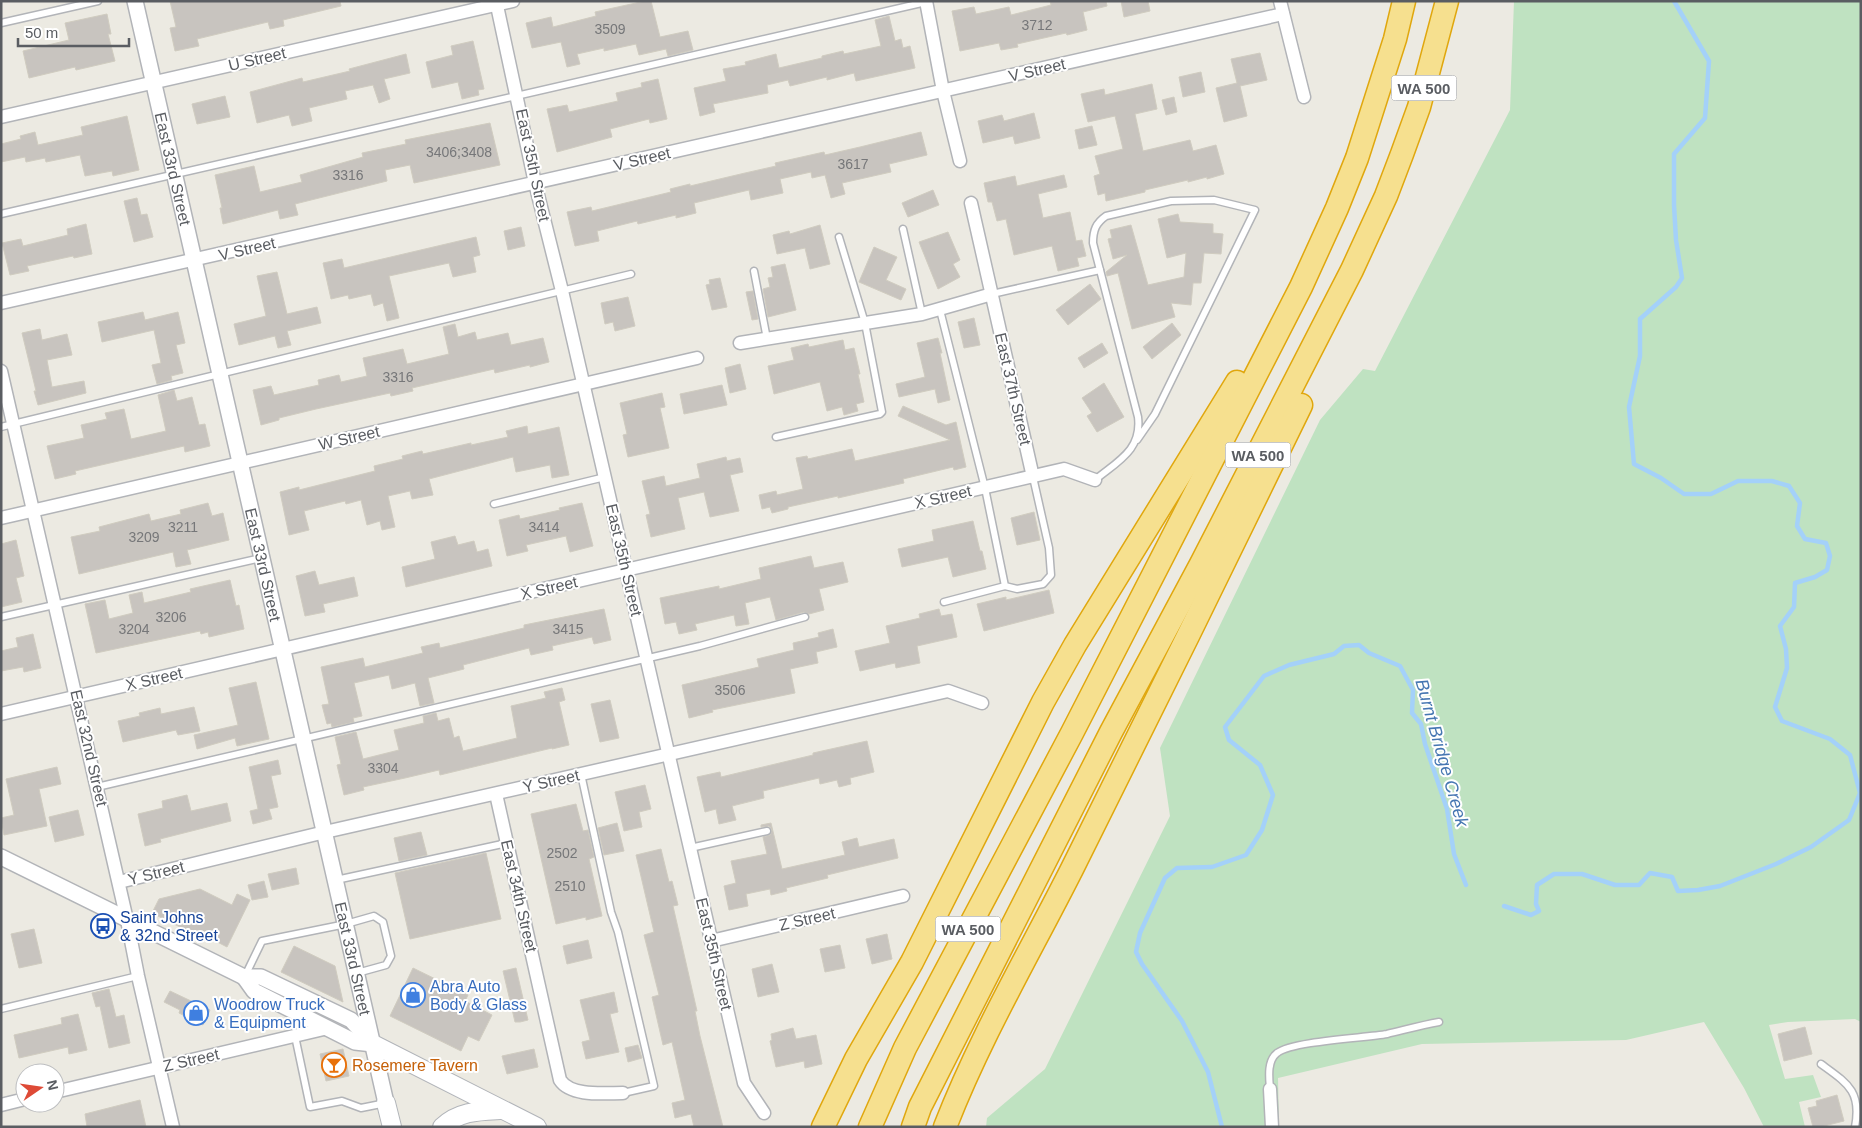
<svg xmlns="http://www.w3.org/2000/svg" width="1862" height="1128" font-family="Helvetica,sans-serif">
<rect width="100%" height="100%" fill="#eceae2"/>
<polygon fill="#bfe2c1" points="1514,1 1861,1 1861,1022 1855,1019 1788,1022 1769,1025 1785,1079 1813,1075 1821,1097 1799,1102 1805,1127 1764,1127 1744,1088 1704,1022 1626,1040 1422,1044 1278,1078 1279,1127 986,1127 987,1118 1045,1069 1170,816 1160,748 1320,420 1363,369 1375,371 1510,110"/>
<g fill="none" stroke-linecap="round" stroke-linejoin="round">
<g stroke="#a4d1f9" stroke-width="4.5">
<polyline points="1504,906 1531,915 1539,911 1536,904 1537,885 1554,874 1582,874 1615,885 1639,885 1650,873 1672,877 1678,891 1698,890 1720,886 1776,864 1811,847 1849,820 1860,793 1850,755 1830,739 1782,721 1775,707 1787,668 1786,649 1780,626 1794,607 1795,583 1815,577 1827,570 1830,556 1826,543 1805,539 1797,526 1800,503 1789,486 1772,481 1738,481 1711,494 1684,494 1661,478 1634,464 1629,407 1640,356 1640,319 1676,287 1682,278 1676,240 1674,205 1674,154 1705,118 1709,61 1674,1"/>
<polyline points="1222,1127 1208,1072 1182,1021 1142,964 1136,952 1140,933 1165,878 1177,868 1212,867 1246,855 1262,830 1273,795 1260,765 1229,740 1225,727 1264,676 1289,665 1334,654 1344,646 1359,645 1369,653 1400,666 1413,690 1412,713 1421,724 1425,744 1447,809 1454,854 1466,885"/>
</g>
</g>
<g fill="#c8c4bf" stroke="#d0ccc0">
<polygon points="170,1 340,1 341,6 283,20 284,26 270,29 268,22 197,39 199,46 175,51 170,28 176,27"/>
<polygon points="645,1 651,1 660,37 688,31 693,50 668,56 666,49 639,55 636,44 604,51 604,48 577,54 580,64 567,67 561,42 532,48 526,23 551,17 553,27 596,16 595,12"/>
<polygon points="1050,1 1106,1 1107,6 1083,12 1087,30 1067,35 1066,33 1017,44 1018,47 1001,50 999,43 960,51 952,11 974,7 976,14 1009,7 1011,15 1051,5"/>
<polygon points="1121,1 1148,1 1150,11 1124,17"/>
<polygon points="107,14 111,34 108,34 115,61 76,70 75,67 29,78 23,51 69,40 65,23"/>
<polygon points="889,16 895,41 901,39 903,48 910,46 915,68 856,81 854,73 827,80 827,77 790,86 788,80 767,85 768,93 713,104 715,112 700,116 694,88 726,81 723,69 746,65 745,62 776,54 779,68 822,58 822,56 843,51 844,54 881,46 875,20"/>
<polygon points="473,41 484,89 478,90 479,95 462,99 458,82 432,88 426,62 453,55 451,46"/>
<polygon points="1260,53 1267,80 1240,86 1247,116 1224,122 1216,88 1237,83 1231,59"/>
<polygon points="406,54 410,73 384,79 390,99 379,103 373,85 345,91 347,99 309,108 312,121 292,126 289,115 257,123 250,92 302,78 303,82 350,71 349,69"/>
<polygon points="1201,72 1205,92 1183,97 1179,77"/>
<polygon points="658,79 667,119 650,123 649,119 610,129 612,137 557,152 547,109 567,105 569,112 618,101 616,93 642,87 641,83"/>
<polygon points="1152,84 1157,109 1135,114 1143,151 1190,140 1193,151 1216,145 1224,174 1207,179 1207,177 1188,182 1188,180 1145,190 1145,192 1106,201 1105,193 1098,195 1094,176 1100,174 1095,156 1123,149 1115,116 1088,122 1081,94 1104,89 1105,95"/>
<polygon points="225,96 230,117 197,124 192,104"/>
<polygon points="1174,97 1177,112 1166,115 1162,100"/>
<polygon points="1034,113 1040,138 1015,144 1013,136 983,143 978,121 1002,115 1004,121"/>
<polygon points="127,116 139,170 113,176 112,171 85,176 80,155 46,162 45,158 26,162 25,157 1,162 1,144 21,139 20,136 35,132 38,145 83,135 81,127"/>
<polygon points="490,123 500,165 414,183 410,165 385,170 387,181 295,204 298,215 280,219 278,210 223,224 220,208 222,208 215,175 254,166 260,192 302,182 300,175 363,157 362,153 406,144 405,140"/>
<polygon points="1092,126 1097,145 1079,149 1075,130"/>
<polygon points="921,132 927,155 889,164 891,172 842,183 845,194 831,198 825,175 812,178 811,172 780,179 783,193 751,200 749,190 694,203 696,213 676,218 676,215 638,224 637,221 597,231 599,241 575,246 567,212 591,207 592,211 671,192 670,189 690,184 690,186 745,173 776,166 775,163 824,152 825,155 860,147"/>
<polygon points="1064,175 1067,187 1038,194 1043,218 1070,212 1076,241 1082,240 1086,256 1077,258 1079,266 1058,271 1052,246 1014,255 1006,219 997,221 992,202 988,202 984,183 1015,176 1017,186"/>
<polygon points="933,190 939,205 908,217 902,203"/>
<polygon points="137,198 141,215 147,214 153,237 134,242 124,201"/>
<polygon points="1178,214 1180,222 1213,224 1213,233 1223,234 1221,254 1204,253 1201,283 1193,283 1191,305 1171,303 1175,317 1132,329 1118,273 1107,276 1106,272 1127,255 1113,259 1108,239 1112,238 1110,230 1131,225 1148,285 1184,277 1186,253 1167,258 1158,219"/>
<polygon points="86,224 92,254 74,258 73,256 27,266 29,271 10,275 2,243 21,239 23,246 68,235 67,229"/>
<polygon points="820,225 830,264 810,269 805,248 777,254 773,235 789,231 790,234"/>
<polygon points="521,227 525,246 508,250 504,231"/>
<polygon points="948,232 960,260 953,264 960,277 938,289 919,242"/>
<polygon points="476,237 480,255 473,257 476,272 453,277 449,263 389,276 399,318 387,321 383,303 374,306 371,294 349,299 348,295 331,299 323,263 342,259 344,268"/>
<polygon points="874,247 897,257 886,280 906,289 901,300 859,282"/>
<polygon points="785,264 796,310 768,317 763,289 770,287 768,278 773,277 771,267"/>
<polygon points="277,272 287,314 317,307 321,323 287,331 291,345 278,348 275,336 239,345 234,324 266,316 257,276"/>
<polygon points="720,278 727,307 712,310 706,285 710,284 709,280"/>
<polygon points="1090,284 1101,299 1068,325 1056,310"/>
<polygon points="753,291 758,319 752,320 746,292"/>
<polygon points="628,297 635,326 615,331 613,322 605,324 601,303"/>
<polygon points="143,312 145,320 178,312 185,343 176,345 183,373 171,376 172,380 157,384 152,365 161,363 154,330 102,342 98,322"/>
<polygon points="974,318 980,345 964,348 958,322"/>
<polygon points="1172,323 1181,335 1152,359 1143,347"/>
<polygon points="455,324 458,337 475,332 477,340 508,333 511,345 543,338 549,362 530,367 530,365 495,373 494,369 412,388 413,391 391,396 390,393 316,409 279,418 279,420 261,425 253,390 271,386 274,395 319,385 318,380 339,375 341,382 367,376 363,358 403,349 407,364 449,354 443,327"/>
<polygon points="40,329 42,340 67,334 72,355 47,360 52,387 84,381 86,393 38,405 34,391 36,391 22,333"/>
<polygon points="938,338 942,353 940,353 950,400 938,403 935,389 899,397 896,384 925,377 917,343"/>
<polygon points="843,340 845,350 854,348 860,374 858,374 864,402 856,404 858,411 844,415 842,407 827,411 820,382 774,394 768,366 794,360 791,348 808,344 809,347"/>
<polygon points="1102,343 1108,353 1084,368 1078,358"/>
<polygon points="740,364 746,389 730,393 725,368"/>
<polygon points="1104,383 1124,417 1097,432 1087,416 1092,413 1082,398"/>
<polygon points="722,385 727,405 684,414 680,394"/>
<polygon points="174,390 177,401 192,397 199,425 205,424 210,446 185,452 184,446 75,471 76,474 55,479 47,446 84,438 81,425 107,419 105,413 124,409 131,439 166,431 158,395"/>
<polygon points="662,393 665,407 660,408 669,448 628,457 623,435 627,434 620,403"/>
<polygon points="903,406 946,425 956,422 966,467 954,470 953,467 903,479 904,483 838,498 838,496 788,507 788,509 772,513 770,507 762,509 759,495 776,491 777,495 803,489 796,458 807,456 808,459 852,449 855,461 950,440 898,416"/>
<polygon points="527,426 528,434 559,427 569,475 552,478 550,465 516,472 513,457 429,479 433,495 412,499 410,491 388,496 395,527 382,530 380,521 367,525 361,500 346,504 345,501 304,511 309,530 289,535 280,492 299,487 299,490 375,471 374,466 403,459 402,456 422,451 423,454 471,443 471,445 508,437 506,431"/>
<polygon points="726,457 727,461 740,458 743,472 730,475 739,511 710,517 704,492 678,498 685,529 651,537 646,515 650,514 642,481 664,476 666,486 700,478 697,464"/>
<polygon points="208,503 212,516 223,513 229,540 187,550 191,564 176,567 173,552 79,574 71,537 100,531 99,527 149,514 151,521 181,514 180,510"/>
<polygon points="582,503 593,546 570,552 566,536 526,545 528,551 507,556 499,520 519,515 520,519 560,510 559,508"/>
<polygon points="1034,512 1040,540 1017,545 1011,518"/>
<polygon points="973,521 980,551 982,551 986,569 953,577 948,557 902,567 898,549 934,541 932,530"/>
<polygon points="455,536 458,545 474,541 477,552 488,549 492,566 406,587 402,567 435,559 431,542"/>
<polygon points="16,540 24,576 16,578 22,602 1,607 1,544"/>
<polygon points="811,556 814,568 843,562 848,582 819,589 824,610 809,614 804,612 776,620 770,597 745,603 749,624 736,626 734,615 695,624 697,630 679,634 676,622 665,624 660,598 719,586 719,589 761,579 759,568"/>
<polygon points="315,571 319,585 354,577 358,596 323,604 325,612 305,616 296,576"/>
<polygon points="230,580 236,606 239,605 244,629 209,637 208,632 201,634 200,631 96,653 85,604 105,600 109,619 133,613 129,595 142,592 144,603 191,592 190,589"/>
<polygon points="1049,590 1054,613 984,631 977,604 1006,597 1006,600"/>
<polygon points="604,609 611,640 594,644 592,637 552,646 553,650 531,655 529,648 463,665 464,669 428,678 434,703 420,706 415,683 392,689 389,675 354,683 362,716 353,718 354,722 332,727 331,723 327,724 322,705 329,704 321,667 363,658 365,667 423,653 421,647 439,643 440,648 524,628 524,625"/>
<polygon points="939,609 941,616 952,614 957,637 917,646 920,663 896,668 895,663 860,671 855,651 890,643 886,626 920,618 919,614"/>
<polygon points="833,629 837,647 816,652 818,663 790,669 795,693 712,710 713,712 689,718 682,685 759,667 757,659 794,650 793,643 819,637 818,633"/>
<polygon points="33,634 41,668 24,672 23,667 1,671 1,651 18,647 16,638"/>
<polygon points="256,682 269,739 237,746 235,738 197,749 194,735 238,725 229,688"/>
<polygon points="562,688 565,700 559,702 569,745 552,749 552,748 440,775 439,770 405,778 363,787 364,790 344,795 337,765 341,764 335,737 356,732 363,759 399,750 394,730 424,723 423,716 436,713 438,721 449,718 454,738 459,736 463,751 517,738 511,706 546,698 544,692"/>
<polygon points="610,700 619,738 600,742 591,704"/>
<polygon points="194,707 200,731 178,735 176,730 123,742 118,721 140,716 139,713 160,708 161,714"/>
<polygon points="867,741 874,772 850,778 851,784 839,787 837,780 820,784 819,778 763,791 764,798 732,806 736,820 719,824 716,809 705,812 697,777 720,772 721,777 813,755 813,753"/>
<polygon points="278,760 281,774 271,776 278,807 269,809 272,819 253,824 250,811 258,809 249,767"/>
<polygon points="57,767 61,784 39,789 47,826 4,835 1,818 14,815 6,779"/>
<polygon points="645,785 651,809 639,812 642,827 624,831 615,792"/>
<polygon points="187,795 191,811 227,803 231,821 160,839 161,842 145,846 138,814 163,808 162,801"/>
<polygon points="576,804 583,831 588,830 594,857 589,859 602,916 586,920 586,917 556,924 531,814"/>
<polygon points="78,810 84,835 55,842 49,817"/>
<polygon points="617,823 624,851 604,855 598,828"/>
<polygon points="771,823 782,869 845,855 842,842 857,838 859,847 894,839 898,858 827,875 828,878 786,888 787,891 771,895 770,889 746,894 748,906 729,910 724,886 736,883 731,861 767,854 763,837 770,835 772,830 769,826 761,827 761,825"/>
<polygon points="421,832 427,855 399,861 394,838"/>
<polygon points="661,849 669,882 672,881 678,905 673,906 697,1011 695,1011 700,1036 723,1127 694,1127 691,1114 675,1118 672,1103 685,1100 672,1042 663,1045 652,997 659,995 644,935 654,932 636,855"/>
<polygon points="486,853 501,919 410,939 395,873"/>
<polygon points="296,868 299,884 272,890 268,874"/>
<polygon points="264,881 268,897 252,900 248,885"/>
<polygon points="200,889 232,905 237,894 250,900 227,947 204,935 202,938 152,913 159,899"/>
<polygon points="34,929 42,963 19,968 11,934"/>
<polygon points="887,934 892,959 872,964 866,939"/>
<polygon points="588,940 592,958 567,964 563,946"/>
<polygon points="840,945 845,968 825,972 820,949"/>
<polygon points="294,946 335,966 343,1002 281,972"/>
<polygon points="772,964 779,992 758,997 752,969"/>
<polygon points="413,968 468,995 465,1001 492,1015 479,1041 468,1036 461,1051 390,1016"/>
<polygon points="516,968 528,1020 520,1022 515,1022 503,971"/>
<polygon points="109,989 116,1017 124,1015 130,1043 109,1048 100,1006 96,1007 92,993"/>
<polygon points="170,991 210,1010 203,1025 179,1013 180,1010 164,1002"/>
<polygon points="614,992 618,1012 610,1014 619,1052 586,1059 582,1042 590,1040 580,1000"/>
<polygon points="78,1014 87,1050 69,1054 68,1047 19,1058 14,1035 62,1024 61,1018"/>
<polygon points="1805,1027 1812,1054 1784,1061 1778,1034"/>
<polygon points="793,1028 796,1039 816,1035 822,1064 805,1068 804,1061 776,1067 770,1041 772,1040 771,1034"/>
<polygon points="638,1045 642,1058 628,1062 625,1048"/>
<polygon points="343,1049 349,1076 326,1081 320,1054"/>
<polygon points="534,1049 538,1067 507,1074 502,1056"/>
<polygon points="1837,1095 1844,1121 1820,1127 1813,1127 1808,1108 1817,1106 1816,1101"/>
<polygon points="140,1100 146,1127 87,1127 85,1114"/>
</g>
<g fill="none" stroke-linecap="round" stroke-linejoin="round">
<defs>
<g id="service">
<polyline points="1,23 98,1"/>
<polyline points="1,214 926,2"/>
<polyline points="903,229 922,314"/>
<polyline points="754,271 767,339"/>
<polyline points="992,294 1100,270"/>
<polyline points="940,310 985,488 1005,586 1017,589 1043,584 1051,575 1049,548 1033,477"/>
<polyline points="1,427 631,274"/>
<polyline points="776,437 880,414 882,412 865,323 839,237"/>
<path d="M1095,480C1118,461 1142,450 1138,417L1093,243C1093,230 1096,223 1106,216L1171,201L1214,200L1255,210L1155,414L1137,440"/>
<polyline points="494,504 605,477"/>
<polyline points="944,602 1005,586"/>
<polyline points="1,617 261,558"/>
<polyline points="581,774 611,912 618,932 654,1086 623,1093"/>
<polyline points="97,787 700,646 805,617"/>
<polyline points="690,848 767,831"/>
<polyline points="336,880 507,843"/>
<polyline points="245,976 262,941 346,924 374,916 383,922 391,956 386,965 357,973"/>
<polyline points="1,1009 138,976"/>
<polyline points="295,1036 310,1107 342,1101 361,1108 386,1103"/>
<path d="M1821,1064C1847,1083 1862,1091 1855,1127"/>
<path d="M1270,1089C1269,1077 1267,1061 1277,1053C1293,1041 1364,1038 1387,1034C1404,1030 1422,1025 1439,1022"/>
</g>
<g id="minor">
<polyline points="496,1 535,183 562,291 744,1083 764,1113"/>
<polyline points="926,1 943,91 960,161"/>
<polyline points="1280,1 1304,97"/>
<polyline points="1,117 513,1"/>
<polyline points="971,203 1033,477"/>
<polyline points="1,303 1283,14"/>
<polyline points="740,343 922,314 992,294"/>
<polyline points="1,371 127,920 138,976 173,1127"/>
<polyline points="1,518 697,358"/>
<polyline points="1,714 1064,469 1095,480"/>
<path d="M496,794L560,1080C571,1097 605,1093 623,1093"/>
<polyline points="119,882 325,832 948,691 982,703"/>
<polyline points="711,941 903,896"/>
<polyline points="1270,1089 1272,1127"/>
<polyline points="55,1092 328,1028"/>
<polyline points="1,1105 25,1099"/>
</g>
<g id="tertiary">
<path id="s1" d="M135,1L386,1103"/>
<polyline points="1,857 244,977 261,977 351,1020 372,1043"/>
<polyline points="244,977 254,991 355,1042 373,1044"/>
</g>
<g id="secondary">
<polyline points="373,1044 537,1127"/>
<polyline points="386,1103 392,1127"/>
<path d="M442,1127C459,1111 479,1111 500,1110"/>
</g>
<g id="motorway">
<polyline points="823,1127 856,1059 912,962 1043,702 1075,645 1237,382"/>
<polyline points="870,1127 905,1048 1072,733 1301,287 1337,208 1357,158 1395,39 1404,1"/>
<polyline points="913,1127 920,1107 1111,732 1201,564 1352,270 1386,196 1402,154 1419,107 1447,1"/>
<path d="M945,1127C980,1037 1029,954 1072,869C1149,715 1226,560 1301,405"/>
</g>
</defs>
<use href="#service" stroke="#b2b4b8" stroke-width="9"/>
<use href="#minor" stroke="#b2b4b8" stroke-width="15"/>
<use href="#tertiary" stroke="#b2b4b8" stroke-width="18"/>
<use href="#secondary" stroke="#b1b4b9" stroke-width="20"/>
<use href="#motorway" stroke="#e0a70e" stroke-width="25"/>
<use href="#service" stroke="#fff" stroke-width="6"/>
<use href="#minor" stroke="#fff" stroke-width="12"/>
<use href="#tertiary" stroke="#fff" stroke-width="15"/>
<use href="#secondary" stroke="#fff" stroke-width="18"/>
<use href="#motorway" stroke="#f6e08f" stroke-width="22"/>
</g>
<defs>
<symbol id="bus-ring" viewBox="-11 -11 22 22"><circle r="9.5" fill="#fff" stroke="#1a4fb4" stroke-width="1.5"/><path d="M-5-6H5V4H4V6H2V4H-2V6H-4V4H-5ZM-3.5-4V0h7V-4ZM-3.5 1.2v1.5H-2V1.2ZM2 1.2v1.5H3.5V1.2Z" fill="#1a4fb4"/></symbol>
<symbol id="shop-ring" viewBox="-11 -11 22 22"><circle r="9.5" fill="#fff" stroke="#3f7fe0" stroke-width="1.5"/><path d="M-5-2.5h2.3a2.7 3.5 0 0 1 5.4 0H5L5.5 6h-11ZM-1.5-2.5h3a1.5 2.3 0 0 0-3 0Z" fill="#3f7fe0"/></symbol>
<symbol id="bar-ring" viewBox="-11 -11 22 22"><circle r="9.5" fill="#fff" stroke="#e8710a" stroke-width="1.5"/><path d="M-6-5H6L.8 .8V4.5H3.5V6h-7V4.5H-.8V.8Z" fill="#e8710a"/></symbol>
</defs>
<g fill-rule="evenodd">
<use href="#bus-ring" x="89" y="912" width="28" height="28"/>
<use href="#shop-ring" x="399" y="981" width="28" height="28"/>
<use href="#shop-ring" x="182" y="999" width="28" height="28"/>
<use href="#bar-ring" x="320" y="1051" width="28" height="28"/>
</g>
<g text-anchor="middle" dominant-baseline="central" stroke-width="4" stroke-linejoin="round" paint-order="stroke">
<g font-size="14" fill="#767779">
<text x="1037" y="25">3712</text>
<text x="610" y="29">3509</text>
<text x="459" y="152">3406;3408</text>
<text x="853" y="164">3617</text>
<text x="348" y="175">3316</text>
<text x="398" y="377">3316</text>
<text x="183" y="527">3211</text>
<text x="544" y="527">3414</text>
<text x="144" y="537">3209</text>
<text x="171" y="617">3206</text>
<text x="134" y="629">3204</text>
<text x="568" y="629">3415</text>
<text x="730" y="690">3506</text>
<text x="383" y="768">3304</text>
<text x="562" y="853">2502</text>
<text x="570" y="886">2510</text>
</g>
<g fill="#fff" stroke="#8c8e91" stroke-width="1">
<rect x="1391.5" y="75.5" width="65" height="25" rx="4"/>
<rect x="1225.5" y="442.5" width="65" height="25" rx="4"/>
<rect x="935.5" y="916.5" width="65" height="25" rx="4"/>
</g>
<g font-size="15" font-weight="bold" fill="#5a5d62">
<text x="1424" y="88">WA 500</text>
<text x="1258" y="455">WA 500</text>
<text x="968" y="929">WA 500</text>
</g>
<g font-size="16" fill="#5a5d62" stroke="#fff">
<text transform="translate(257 59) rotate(-13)">U Street</text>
<text transform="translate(1037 70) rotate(-13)">V Street</text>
<text transform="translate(642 159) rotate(-13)">V Street</text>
<text transform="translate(533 165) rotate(78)">East 35th Street</text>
<text stroke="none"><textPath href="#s1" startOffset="172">East 33rd Street</textPath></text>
<text transform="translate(247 249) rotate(-13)">V Street</text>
<text transform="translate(1013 389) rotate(77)">East 37th Street</text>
<text transform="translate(349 438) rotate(-13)">W Street</text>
<text transform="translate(943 497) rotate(-13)">X Street</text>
<text transform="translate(624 560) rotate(77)">East 35th Street</text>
<text stroke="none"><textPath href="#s1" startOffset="578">East 33rd Street</textPath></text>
<text transform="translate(549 588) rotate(-13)">X Street</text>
<text transform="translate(154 679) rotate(-13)">X Street</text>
<text transform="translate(89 748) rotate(77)">East 32nd Street</text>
<text transform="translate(551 781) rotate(-13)">Y Street</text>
<text transform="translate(156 873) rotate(-14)">Y Street</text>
<text transform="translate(519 896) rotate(77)">East 34th Street</text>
<text transform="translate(807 919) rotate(-13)">Z Street</text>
<text transform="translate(714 954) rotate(77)">East 35th Street</text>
<text stroke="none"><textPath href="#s1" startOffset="982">East 33rd Street</textPath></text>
<text transform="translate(191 1060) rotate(-13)">Z Street</text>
</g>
<g font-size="16" fill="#164399" stroke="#fff" text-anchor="start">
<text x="120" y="917">Saint Johns<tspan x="120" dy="18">&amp; 32nd Street</tspan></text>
</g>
<g font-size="16" fill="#366cbe" stroke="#fff" text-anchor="start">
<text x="430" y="986">Abra Auto<tspan x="430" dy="18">Body &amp; Glass</tspan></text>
<text x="214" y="1004">Woodrow Truck<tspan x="214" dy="18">&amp; Equipment</tspan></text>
</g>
<g font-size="16" fill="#c56008" stroke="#fff" text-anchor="start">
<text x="352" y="1065">Rosemere Tavern</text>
</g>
<g font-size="18" font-style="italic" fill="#4677b2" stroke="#fff">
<text transform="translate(1442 753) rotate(74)">Burnt Bridge Creek</text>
</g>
</g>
<rect width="1862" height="1128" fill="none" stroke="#5a5d62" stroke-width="5"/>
<g transform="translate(40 1088) rotate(77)"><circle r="24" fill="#ffffff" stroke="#bdbec0"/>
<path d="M0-4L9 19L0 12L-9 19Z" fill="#de4a36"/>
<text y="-8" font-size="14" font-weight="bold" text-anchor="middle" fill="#5a5d62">N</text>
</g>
<path d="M18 38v8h111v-8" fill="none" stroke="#5a5d62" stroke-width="2.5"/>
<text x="25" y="38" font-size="15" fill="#5a5d62" stroke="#ffffff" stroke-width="4" paint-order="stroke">50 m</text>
</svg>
